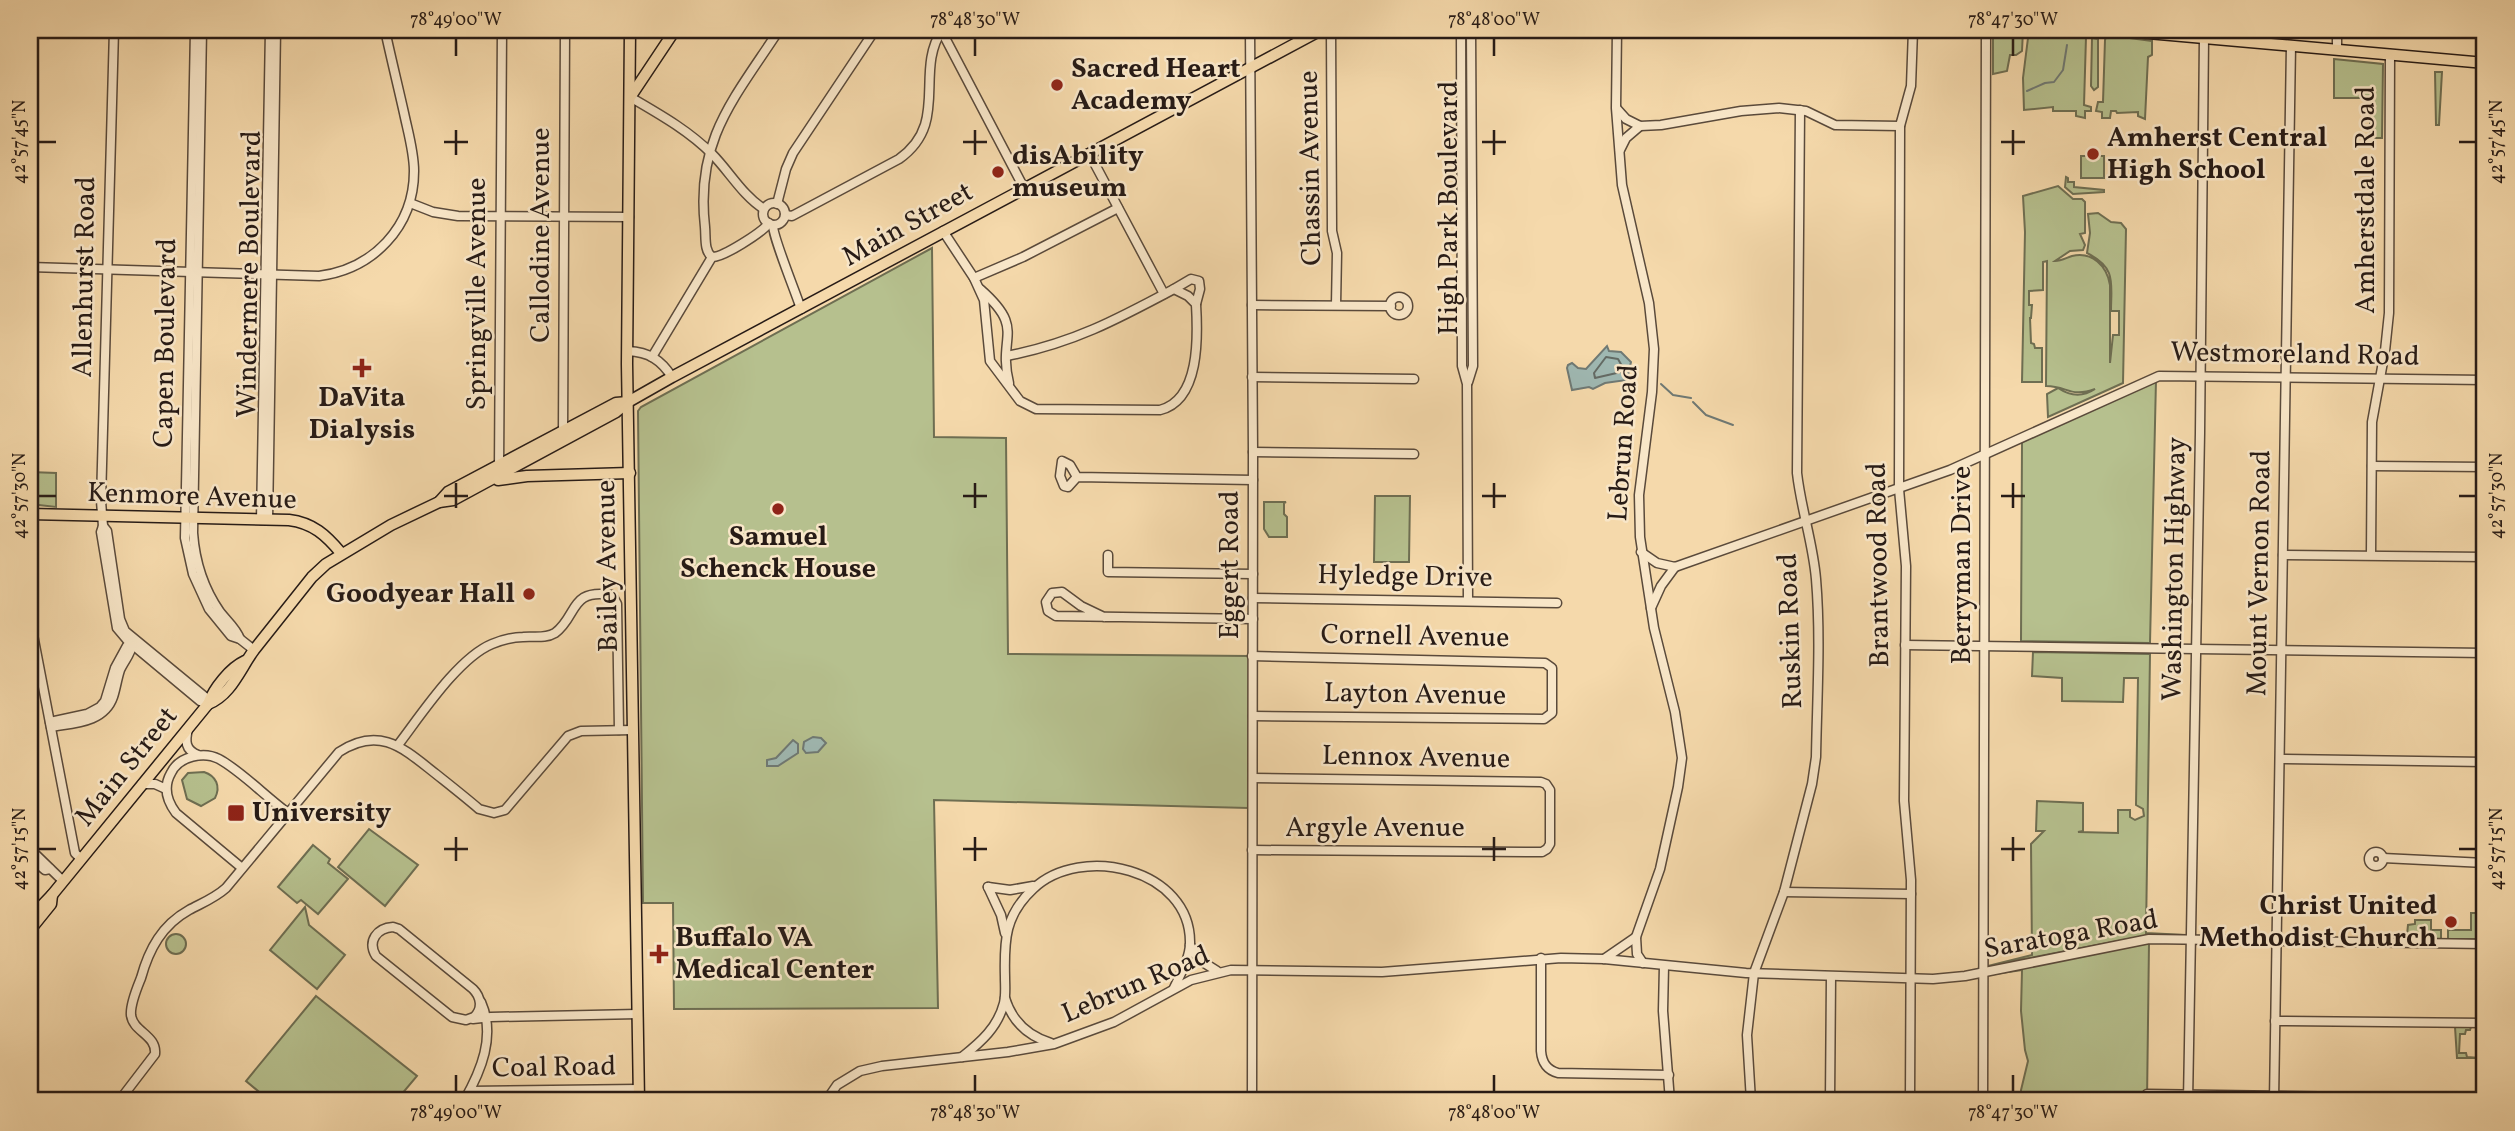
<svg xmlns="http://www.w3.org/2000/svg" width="2515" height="1131" font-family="Vollkorn,serif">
<rect width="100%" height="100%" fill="#f5d9ab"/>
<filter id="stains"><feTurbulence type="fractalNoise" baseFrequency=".00286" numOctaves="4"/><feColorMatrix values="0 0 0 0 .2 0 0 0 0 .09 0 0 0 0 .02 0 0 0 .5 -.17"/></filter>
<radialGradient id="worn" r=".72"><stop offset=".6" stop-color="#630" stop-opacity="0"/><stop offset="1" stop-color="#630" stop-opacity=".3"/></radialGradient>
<g fill="#b6c08e" stroke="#6e6e52" stroke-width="2">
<polygon points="1993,30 2023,30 2022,51 2016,55 2010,55 2007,71 1993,74"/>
<polygon points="2029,30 2084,35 2086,37 2084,105 2091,107 2091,111 2085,111 2085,118 2076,116 2076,111 2053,111 2053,107 2024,110 2023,78"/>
<polygon points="2107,35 2152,41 2152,55 2148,57 2145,119 2138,116 2138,112 2117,113 2116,111 2111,111 2110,118 2102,118 2102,112 2096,111 2098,102 2103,102 2105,40"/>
<polygon points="2092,38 2098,39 2098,87 2094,90 2091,86"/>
<polygon points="2334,59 2383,64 2382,138 2370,138 2370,98 2334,98"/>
<polygon points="2435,72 2442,72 2439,125 2436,125"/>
<rect x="2081" y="156" width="23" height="22"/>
<polygon points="2066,177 2068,178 2068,182 2074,182 2074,187 2104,190 2104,192 2073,194 2065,187"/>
<path d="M2058,186L2073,199H2082L2085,202V233L2080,234L2085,245L2083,250L2070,251L2055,261C2061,261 2066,258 2072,256C2092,251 2107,266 2110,285V363L2113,335H2119V311H2111C2111,283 2117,268 2087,253L2090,233L2088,214L2098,213L2111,222L2121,223L2126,229L2123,383L2048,417L2047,394L2058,388C2070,396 2083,397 2095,389C2070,398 2068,386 2046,386L2047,261L2043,262V290L2029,291V305H2032L2031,318H2030L2031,343L2034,344L2035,348H2042V382H2022L2025,232L2023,196Z"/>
<polygon points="932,248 934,437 1006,438 1008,654 1249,656 1248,808 934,800 938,1008 674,1009 673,903 643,903 638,411 641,407"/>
<polygon points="2156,380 2150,643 2021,641 2022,442"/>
<polygon points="30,472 56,473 56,507 30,504"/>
<polygon points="1375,496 1410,496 1409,562 1374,562"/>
<polygon points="1264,502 1286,502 1284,503 1284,514 1287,517 1287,537 1269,537 1264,529"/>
<polygon points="2033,652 2150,654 2146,933 2186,935 2144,936 1988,966 2032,955 2031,844 2044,831 2036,831 2037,801 2083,803 2083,831 2078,832 2118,833 2118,810 2130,810 2130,817 2135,820 2144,816 2143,809 2136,805 2138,678 2124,678 2123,702 2062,701 2062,678 2032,676"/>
<path d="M204,772C216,776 221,786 215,798L201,806L187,799L182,780L188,773Z"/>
<polygon points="369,829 418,865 385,906 338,867"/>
<polygon points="313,845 330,859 328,863 348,879 318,914 301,900 297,903 278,887"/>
<polygon points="305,907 309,925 345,955 317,989 270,950"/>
<polygon points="2471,913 2480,913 2480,939 2448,939 2448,930 2471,930"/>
<polygon points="2415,920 2431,920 2431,930 2441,930 2441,939 2402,938 2402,936 2407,935 2408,925 2415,924"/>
<circle cx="176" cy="944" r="10"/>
<polygon points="2149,943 2147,1101 2021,1101 2021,1090 2028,1061 2025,1050 2021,1011 2022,970 1988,975"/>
<polygon points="316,996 417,1076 396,1101 270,1101 246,1081"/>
<polygon points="2455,1027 2471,1027 2470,1030 2466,1030 2465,1034 2460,1034 2459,1053 2466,1053 2467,1057 2480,1058 2457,1058"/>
</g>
<g fill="#9fb8b2" stroke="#6f7974" stroke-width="2">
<polygon points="1607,346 1609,351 1621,352 1631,362 1628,375 1625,375 1630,380 1627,383 1626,380 1605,383 1593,389 1589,387 1572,390 1567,368 1568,365 1572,363 1578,368 1586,369"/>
<polygon points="813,737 821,738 826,743 818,752 806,753 803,749 804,742"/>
<polygon points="793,740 798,744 798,753 778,766 767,766 767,760 776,758"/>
</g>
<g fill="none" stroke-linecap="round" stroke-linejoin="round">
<polygon stroke="#636a64" stroke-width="2" points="1606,357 1618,359 1622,366 1621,372 1595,378 1594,373"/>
<g stroke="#6f7974" stroke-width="2">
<polyline points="2027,91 2045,83 2054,82 2063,70 2067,45"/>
<polyline points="1661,384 1673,395 1691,398"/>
<polyline points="1693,402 1706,415 1733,425"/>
</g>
<defs>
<g id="minor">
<polyline points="114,30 101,501 103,526 101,532 117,628 128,641 200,701 208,704"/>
<polyline points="195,30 185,538 193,574 209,609 231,636 240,639 254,650"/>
<path d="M202,30L193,533C195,561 204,589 220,612C227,621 236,628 240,639"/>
<polyline points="286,30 318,30"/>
<polyline points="941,30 1024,188"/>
<polyline points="1250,30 1253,452 1252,1101"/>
<polyline points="1331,30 1332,231 1337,253 1336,305"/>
<polyline points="1461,30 1462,366 1467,384 1468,601"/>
<polyline points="1617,30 1616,108 1622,185 1649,303 1654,349 1652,392 1639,495 1640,537 1654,628 1675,712 1682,758 1678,787 1660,869 1636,937 1637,954 1643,963"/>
<polyline points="2337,30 2337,49"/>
<path d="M630,97C659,114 688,130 712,154C729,171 743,196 764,209"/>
<polyline points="1617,109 1626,119 1640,126 1661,125 1741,111 1779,108 1806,111 1835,125 1900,126"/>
<polyline points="1620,150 1626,138 1640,126"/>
<polyline points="1089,153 1164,294"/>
<polyline points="410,203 433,212 458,216 629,217"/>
<circle cx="774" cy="214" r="11"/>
<polyline points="777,204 786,169 793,153 875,30"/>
<path d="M785,215L792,216L899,159C950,123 914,72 942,30"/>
<path d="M773,225C772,235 796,293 801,309"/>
<path d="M943,231L974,278L984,300L990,361L1020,401L1036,409L1160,410C1200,400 1198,337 1196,304L1188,296L1174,289C1116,320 1073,343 1007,356"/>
<path d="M712,257C704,251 706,238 705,227C695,140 734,99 779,30"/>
<path d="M30,267L319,276C373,269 414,227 414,171C414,152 408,132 404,113C398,86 391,58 385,30"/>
<polyline points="974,278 1023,257 1118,208"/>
<path d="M980,289C1027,330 997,335 1009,383"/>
<polyline points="1174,289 1191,279 1199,281 1200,289 1196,304"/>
<circle cx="1399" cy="306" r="9"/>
<polyline points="1252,305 1391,306"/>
<path d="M628,351C649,352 661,360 672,377"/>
<path d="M652,357L712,257C722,258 763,232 769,223"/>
<polyline points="1252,377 1414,379"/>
<polyline points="1468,382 1473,366 1471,30"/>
<polyline points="563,433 565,30"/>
<polyline points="1253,452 1414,454"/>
<polyline points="2372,466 2485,467"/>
<polyline points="499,468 502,30"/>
<polyline points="1077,477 1070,465 1062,461 1060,476 1064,486 1068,487 1077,477 1253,480"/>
<polyline points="261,520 270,30"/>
<polyline points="268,520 276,30"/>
<polyline points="103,526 107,531 120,619 125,631 204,696 208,704"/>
<polyline points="1641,552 1657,563 1675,567 1950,470 2159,376 2485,380"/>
<polyline points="1108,555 1108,572 1253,574"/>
<polyline points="2283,555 2485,557"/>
<polyline points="2371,555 2372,422 2385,351 2389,313 2390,54"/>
<polyline points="1253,598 1557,603"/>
<polyline points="1651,608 1661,586 1675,567"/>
<polyline points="1104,617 1081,606 1062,592 1052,593 1046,602 1048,611 1056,616 1253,619"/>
<polyline points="30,619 75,853 81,859"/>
<polyline points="1905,645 2485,653"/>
<polyline points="1252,656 1545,663 1552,668 1552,713 1544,719 1253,716"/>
<polyline points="50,722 87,714 100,707 105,701 115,668 127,646 133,644"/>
<path d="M51,727C74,723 104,723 113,697C116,688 117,679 120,670C124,661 131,654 132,645"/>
<path d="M188,729C185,741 185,750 198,755"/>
<path d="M398,745C421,715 458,658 492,644C502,640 513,637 523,637C534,636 545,639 555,633C578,616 569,588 612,595L617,604L619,730"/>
<polyline points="2280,759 2485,762"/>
<polyline points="142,784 155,784 166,789"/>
<polyline points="30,849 63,881"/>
<polyline points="1252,850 1542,852 1547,849 1550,844 1550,790 1546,784 1541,782 1253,778"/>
<circle cx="2376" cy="859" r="7"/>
<polyline points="30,857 45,870 50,869"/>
<polyline points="2383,858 2485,863"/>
<path d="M242,868L176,813C167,801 163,787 171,773C179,756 204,751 219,759C241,771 266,797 288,813"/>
<polyline points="988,887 1001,915 1005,933"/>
<polyline points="988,887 1010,890 1033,886"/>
<polyline points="1784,892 1911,894"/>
<path d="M393,927L399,929L473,989C481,997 483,1009 474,1017L466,1020L452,1017L376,956C367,941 377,928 393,927Z"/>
<polyline points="1190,945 1198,959 1217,971"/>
<path d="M1541,958V1051C1542,1063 1547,1070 1558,1073L1669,1075"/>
<polyline points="1604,959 1636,937"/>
<polyline points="1664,966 1663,1011 1670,1101"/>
<path d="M1005,998C1012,1021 1028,1036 1051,1043"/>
<polyline points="473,1019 491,1017 638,1014"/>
<polyline points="2275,1021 2485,1023"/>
<path d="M962,1057C981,1042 998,1027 1004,1003C1006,995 1005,985 1005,977C1004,940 1005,915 1033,889C1081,843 1191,869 1190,943C1190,958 1180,975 1174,988"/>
<polyline points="470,1091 639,1089"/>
<polyline points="2147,1094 2485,1099"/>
<path d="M119,1101L155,1054C157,1035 133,1032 131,1015C130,1004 137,988 141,978C149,949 162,925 189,910C202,903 215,898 226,888L339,752C380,725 404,749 436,774C451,786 465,797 479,809L494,813L505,810L568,736L581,731L633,730"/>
<path d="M464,1101C481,1071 496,1036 481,1002"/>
<polyline points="826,1101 837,1085 860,1071 882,1066 1008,1052 1054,1044 1114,1022 1191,980 1231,970 1382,972 1561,958 1604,959 1746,973 1933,979 1965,976 2149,939 2485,944"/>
<path d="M1751,1101L1747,1035L1754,973L1784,892L1812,784L1816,757C1817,698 1821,638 1816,579C1813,543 1801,509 1797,473L1800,110"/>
<polyline points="1830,1101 1831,977"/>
<polyline points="1910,1101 1911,880 1904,801 1906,566 1899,489 1900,126 1911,86 1913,30"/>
<polyline points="1983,1101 1986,30"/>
<polyline points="2188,1101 2200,433 2204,37"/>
<polyline points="2274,1101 2291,45"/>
</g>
<g id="major">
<polyline points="630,30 627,364 639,1101"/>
<polyline points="2114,30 2485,63"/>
<polyline points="631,96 675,30"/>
<polyline points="498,480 527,476 630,473"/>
<polyline points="439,502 453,500 616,412 628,402 672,377 1321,30"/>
<path d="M30,514L289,520C313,523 326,535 341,553"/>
<path d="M208,704C231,695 240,669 254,650L312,577L326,564L391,525L439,502L448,492L616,403L628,402"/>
<path d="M30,918L52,895L208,704C214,688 230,668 245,661"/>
<polyline points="30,930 51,904 52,895"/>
</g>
</defs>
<use href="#minor" stroke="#5a4a3b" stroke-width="11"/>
<use href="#major" stroke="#271b16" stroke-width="13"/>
<use href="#minor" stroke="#f8e6c8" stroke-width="8"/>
<use href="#major" stroke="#f5d9ab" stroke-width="10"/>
</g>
<path fill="none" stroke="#271b16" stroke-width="2.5" d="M456,38V56M975,38V56M1494,38V56M2013,38V56M456,130V155M975,130V155M1494,130V155M2013,130V155M38,142H56M444,142H468M963,142H987M1482,142H1506M2001,142H2025M2459,142H2476M456,483V508M975,483V508M1494,483V508M2013,483V508M38,496H56M444,496H468M963,496H987M1482,496H1506M2001,496H2025M2459,496H2476M456,837V861M975,837V861M1494,837V861M2013,837V861M38,849H56M444,849H468M963,849H987M1482,849H1506M2001,849H2025M2459,849H2476M456,1075V1092M975,1075V1092M1494,1075V1092M2013,1075V1092"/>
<g fill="#8f2418" stroke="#f8e6c8" stroke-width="2.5">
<circle cx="1057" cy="85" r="7"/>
<circle cx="2093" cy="154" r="7"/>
<circle cx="998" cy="172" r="7"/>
<path d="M358.5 357.5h7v7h7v7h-7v7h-7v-7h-7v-7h7z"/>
<circle cx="778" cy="509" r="7"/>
<circle cx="529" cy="594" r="7"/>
<rect x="227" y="804" width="18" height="18" rx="3.5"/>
<circle cx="2451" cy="922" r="7"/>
<path d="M655.5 943.5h7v7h7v7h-7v7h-7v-7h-7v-7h7z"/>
</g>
<g text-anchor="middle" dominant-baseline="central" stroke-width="5" stroke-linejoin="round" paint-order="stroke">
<g font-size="28" font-weight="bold" fill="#271b16" stroke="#f8e6c8" text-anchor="start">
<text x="1071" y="69">Sacred Heart<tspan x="1071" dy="32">Academy</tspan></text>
<text x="2107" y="138">Amherst Central<tspan x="2107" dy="32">High School</tspan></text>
<text x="1012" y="156">disAbility<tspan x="1012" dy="32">museum</tspan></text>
<text x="362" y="398" text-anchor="middle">DaVita<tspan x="362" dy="32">Dialysis</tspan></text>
<text x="778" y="537" text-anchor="middle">Samuel<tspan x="778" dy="32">Schenck House</tspan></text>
<text x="515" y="594" text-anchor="end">Goodyear Hall</text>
<text x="252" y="813">University</text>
<text x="2437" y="906" text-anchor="end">Christ United<tspan x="2437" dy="32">Methodist Church</tspan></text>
<text x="675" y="938">Buffalo VA<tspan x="675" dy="32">Medical Center</tspan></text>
</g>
<g font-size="28" fill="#271b16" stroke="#f8e6c8">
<text transform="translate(1311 168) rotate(-91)">Chassin Avenue</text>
<text transform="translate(2366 200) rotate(-90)">Amherstdale Road</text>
<text transform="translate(1449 208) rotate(-90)">High Park Boulevard</text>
<text transform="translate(908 225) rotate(-29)">Main Street</text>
<text transform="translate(541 235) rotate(-90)">Callodine Avenue</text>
<text transform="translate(250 274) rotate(-89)">Windermere Boulevard</text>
<text transform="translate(85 277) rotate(-89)">Allenhurst Road</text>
<text transform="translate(477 294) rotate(-90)">Springville Avenue</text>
<text transform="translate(166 343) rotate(-89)">Capen Boulevard</text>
<text transform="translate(2295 355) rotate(1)">Westmoreland Road</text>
<text transform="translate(1624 443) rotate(-86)">Lebrun Road</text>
<text transform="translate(192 497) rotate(2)">Kenmore Avenue</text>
<text transform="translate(1230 565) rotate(-90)">Eggert Road</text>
<text transform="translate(1879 565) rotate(-91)">Brantwood Road</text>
<text transform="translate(1962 565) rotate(-90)">Berryman Drive</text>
<text transform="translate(608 566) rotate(-91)">Bailey Avenue</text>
<text transform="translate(2175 569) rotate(-89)">Washington Highway</text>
<text transform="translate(2260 573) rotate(-89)">Mount Vernon Road</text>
<text transform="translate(1405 577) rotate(1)">Hyledge Drive</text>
<text transform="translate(1791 631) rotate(-92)">Ruskin Road</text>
<text transform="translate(1415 637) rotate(1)">Cornell Avenue</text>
<text transform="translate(1415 695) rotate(1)">Layton Avenue</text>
<text transform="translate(1416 758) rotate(1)">Lennox Avenue</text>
<text transform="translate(127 767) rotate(-51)">Main Street</text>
<text x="1375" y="828">Argyle Avenue</text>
<text transform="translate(2071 935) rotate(-10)">Saratoga Road</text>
<text transform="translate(1136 985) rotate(-23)">Lebrun Road</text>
<text transform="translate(554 1068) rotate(-1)">Coal Road</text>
</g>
</g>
<rect width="2515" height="1131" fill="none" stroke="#f5d9ab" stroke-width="77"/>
<rect x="38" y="38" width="2438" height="1054" fill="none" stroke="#271b16" stroke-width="2.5"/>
<g font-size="18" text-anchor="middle" fill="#271b16">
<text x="456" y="25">78°49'00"W</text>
<text x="975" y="25">78°48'30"W</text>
<text x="1494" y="25">78°48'00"W</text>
<text x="2013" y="25">78°47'30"W</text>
<text transform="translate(19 142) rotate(-90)" y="6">42°57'45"N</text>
<text transform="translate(2496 142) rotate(-90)" y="6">42°57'45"N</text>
<text transform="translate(19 496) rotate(-90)" y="6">42°57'30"N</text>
<text transform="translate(2496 496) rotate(-90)" y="6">42°57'30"N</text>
<text transform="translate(19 849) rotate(-90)" y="6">42°57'15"N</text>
<text transform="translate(2496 849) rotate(-90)" y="6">42°57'15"N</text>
<text x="456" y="1118">78°49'00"W</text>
<text x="975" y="1118">78°48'30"W</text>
<text x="1494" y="1118">78°48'00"W</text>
<text x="2013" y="1118">78°47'30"W</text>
</g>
<rect width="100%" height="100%" filter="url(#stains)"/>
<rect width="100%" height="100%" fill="url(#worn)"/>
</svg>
